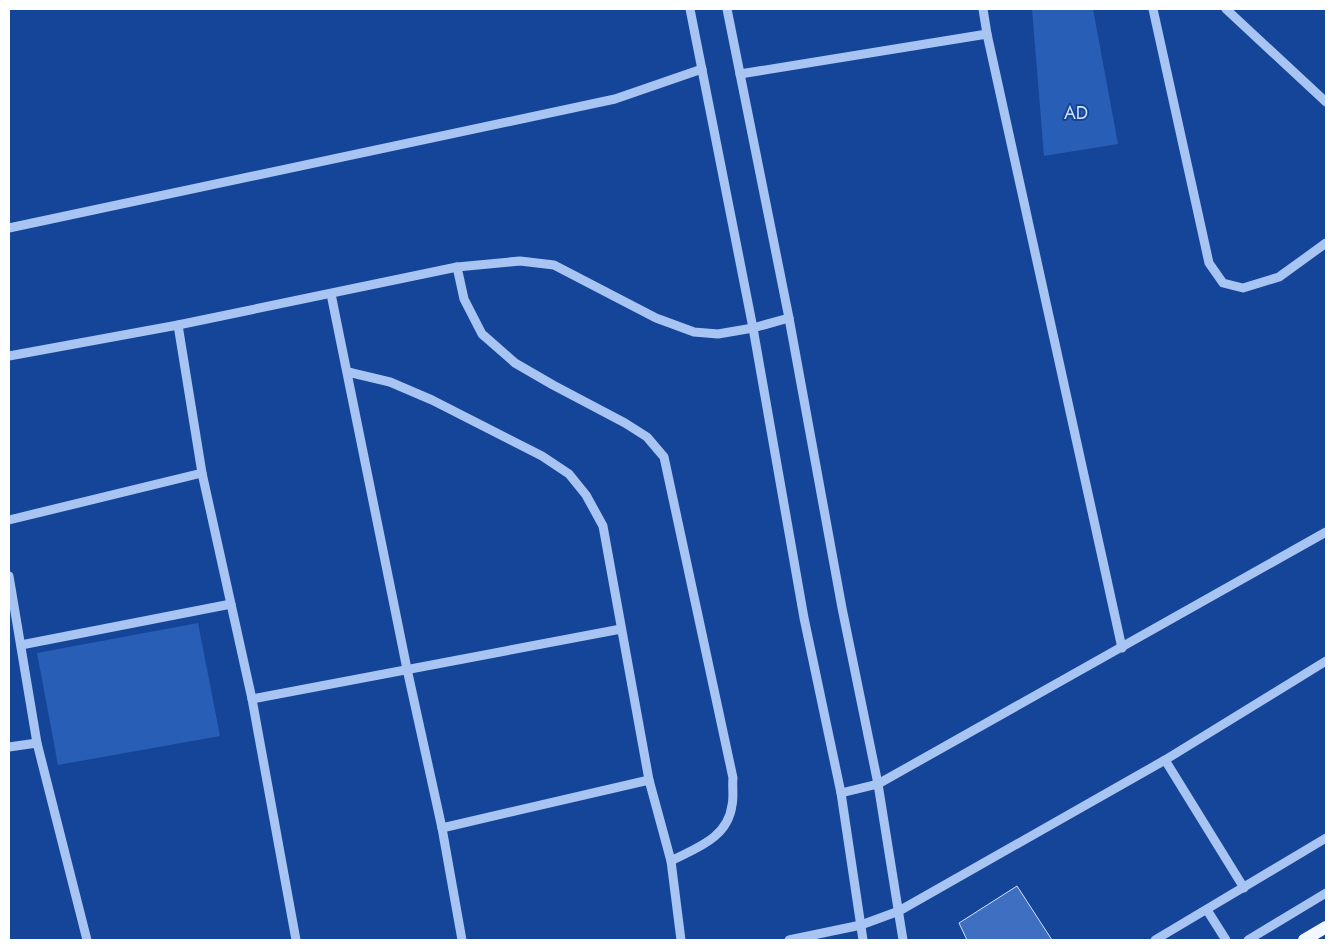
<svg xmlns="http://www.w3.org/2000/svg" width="1335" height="949" font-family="Jost,sans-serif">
<rect width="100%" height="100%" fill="#154598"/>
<g fill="#295eb6">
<polygon points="1032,9 1093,9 1118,144 1044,156"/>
<polygon points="198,623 220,736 58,765 37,653"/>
</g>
<polygon fill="#3e6fc0" stroke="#d0e1fc" points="1017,886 1052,940 967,940 959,923"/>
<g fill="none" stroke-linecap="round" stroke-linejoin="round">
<g stroke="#a8c4f2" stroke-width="9">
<polyline points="690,9 753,328 804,618 841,793 863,940"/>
<polyline points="727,9 789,318 842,608 878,784 903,940"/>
<polyline points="983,9 987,34 1122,648"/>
<polyline points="1153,9 1209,263 1223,283 1243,288 1279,277 1326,243"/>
<polyline points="1226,9 1326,102"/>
<polyline points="740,74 987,34"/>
<polyline points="9,228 615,99 702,69"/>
<path d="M457,267L464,299L482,334L515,363L553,385L625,423L647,437L664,457L733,778C732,787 734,797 732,805C728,838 696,848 671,861"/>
<polyline points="331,294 407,669 442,828 462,940"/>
<polyline points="178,325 202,473 252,699 296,940"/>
<polyline points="9,356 178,325 457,267 520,261 554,265 656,318 694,332 718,334 753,328 789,318"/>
<polyline points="348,372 390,382 432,400 542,456 569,474 586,495 603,526 649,780 671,861 681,940"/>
<polyline points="9,520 202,473"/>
<polyline points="9,576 37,743 87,940"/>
<polyline points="21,645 231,604"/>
<polyline points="252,699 621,629"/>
<polyline points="9,747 37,743"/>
<polyline points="1165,760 1244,888"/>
<polyline points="841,793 878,784 1326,532"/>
<polyline points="442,828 649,780"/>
<polyline points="1207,910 1226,940"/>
<polyline points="789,940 861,925 899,911 1165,760 1326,661"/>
<polyline points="1155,940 1326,838"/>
<polyline points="1248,940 1326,893"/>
</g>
<polyline stroke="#f3f7ff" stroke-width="12" points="1304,940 1326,927"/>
</g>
<g text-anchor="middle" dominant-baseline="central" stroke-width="4" stroke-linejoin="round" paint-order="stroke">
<g font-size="18" fill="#d0e1fc" stroke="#154598">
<text x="1076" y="113">AD</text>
</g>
</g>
<rect width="1335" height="949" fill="none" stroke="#ffffff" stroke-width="20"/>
</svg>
